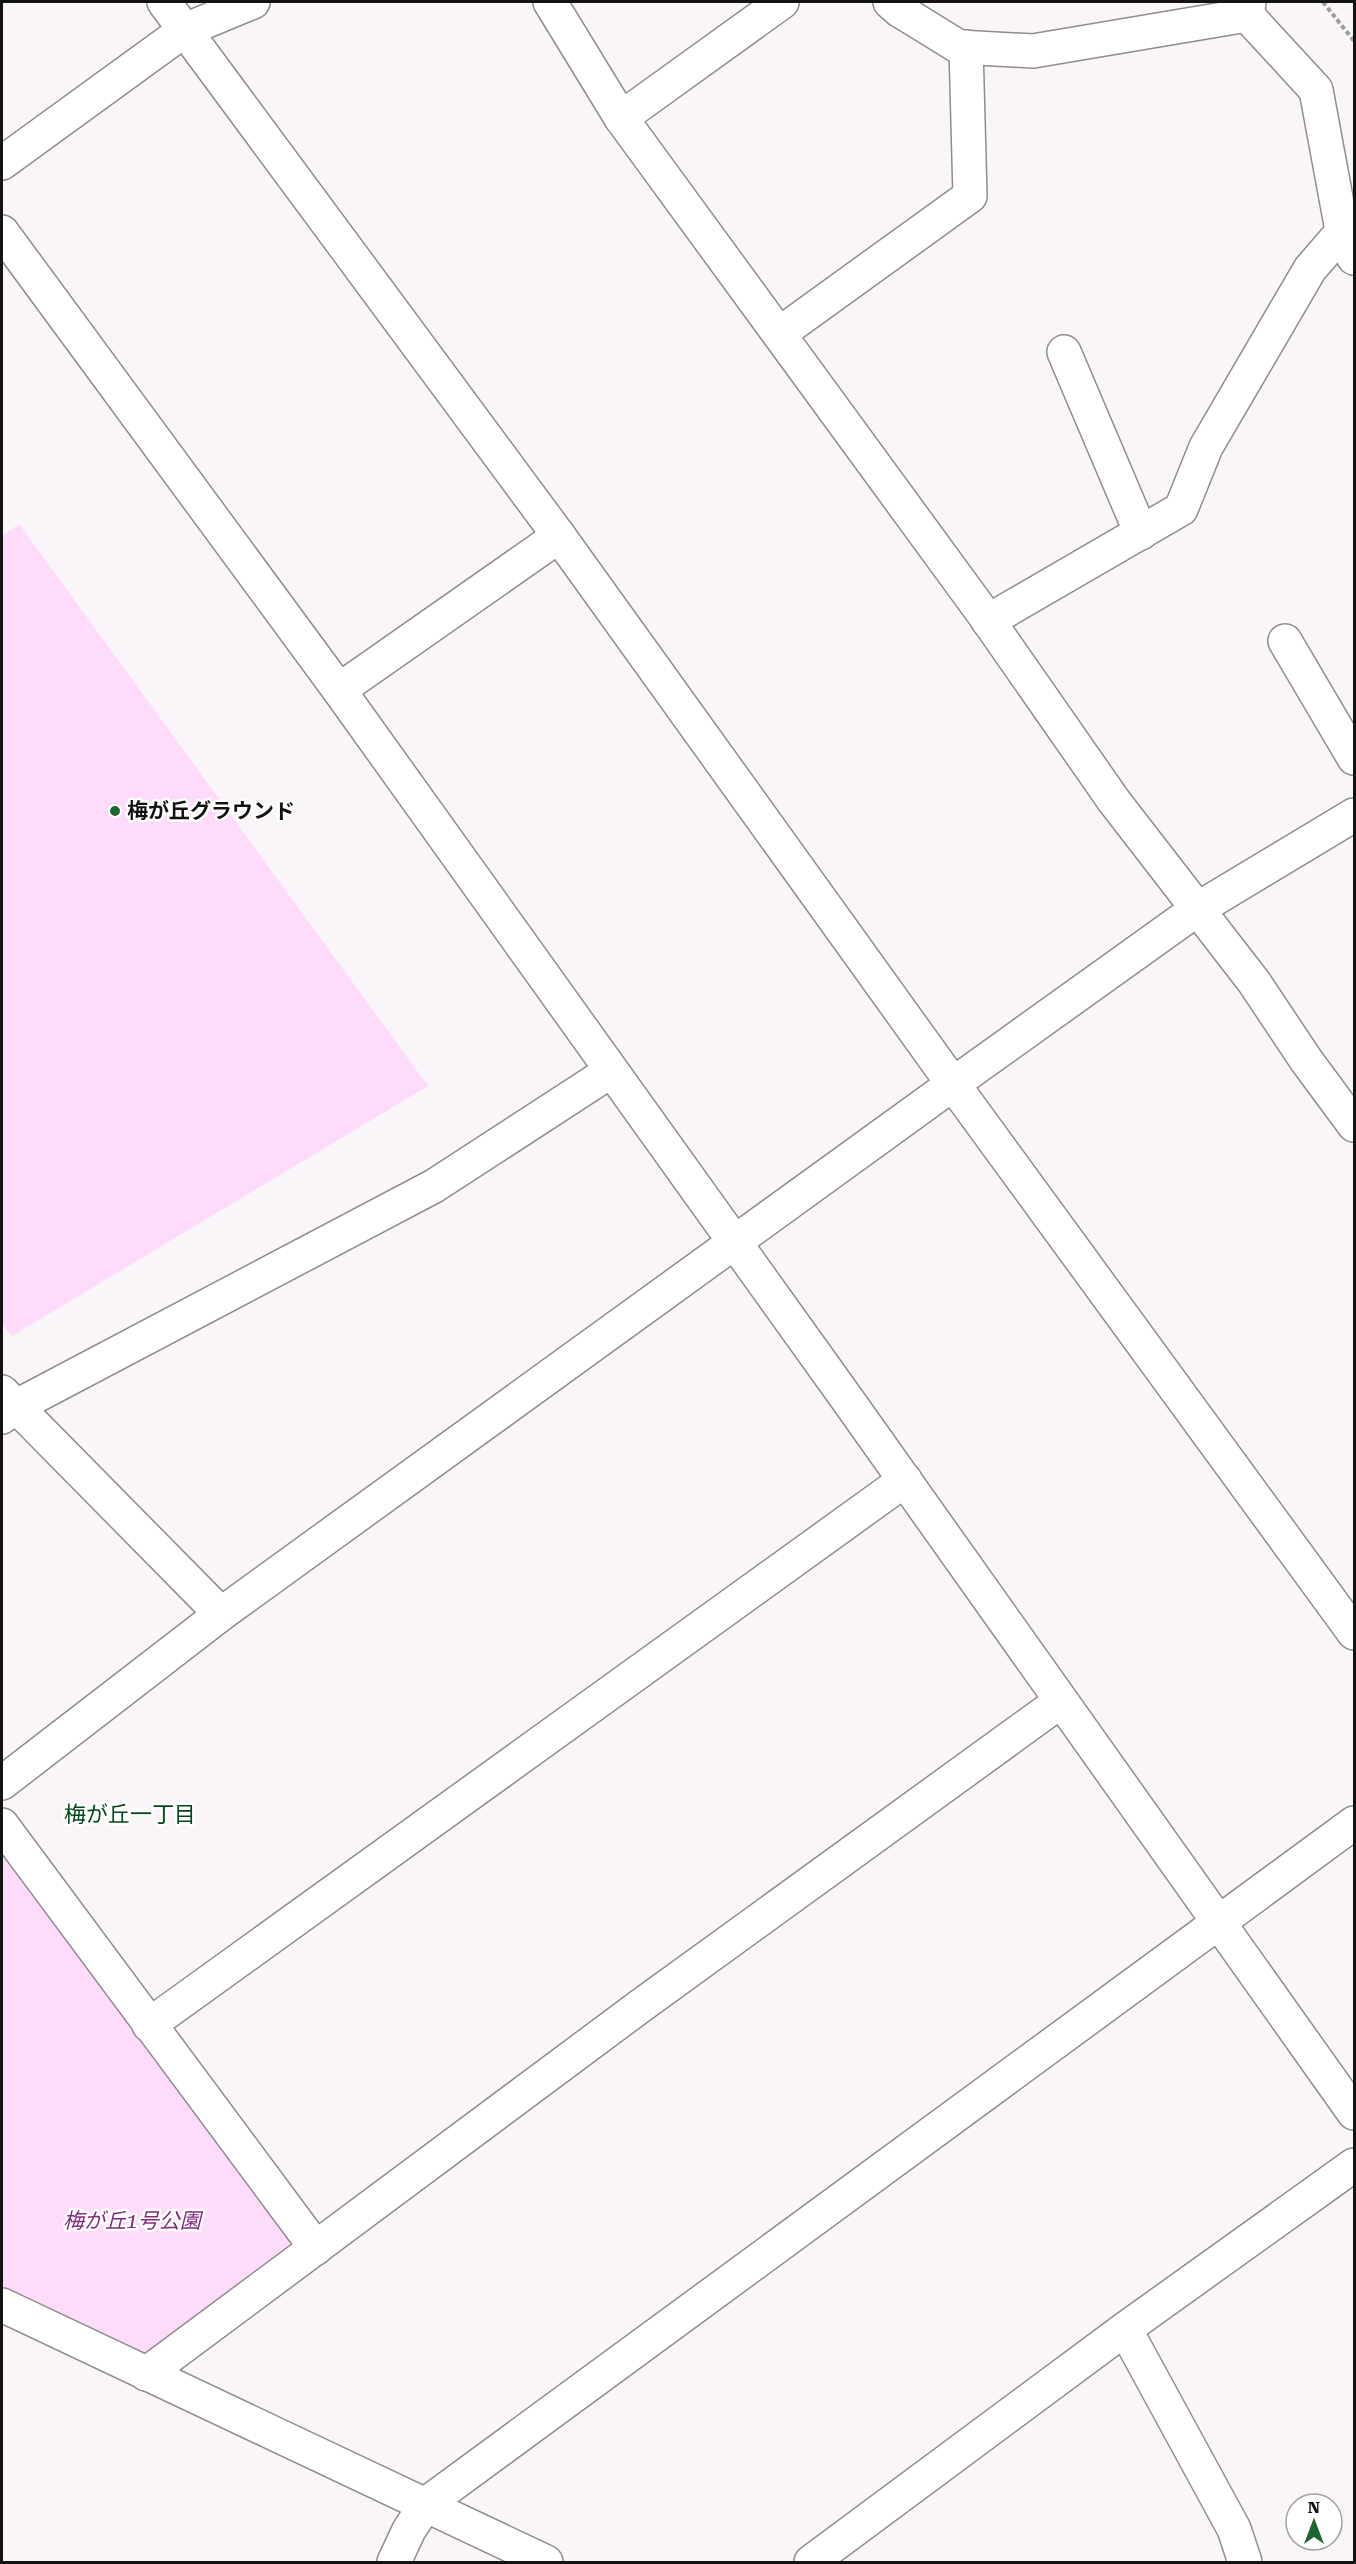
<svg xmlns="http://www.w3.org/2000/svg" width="1356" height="2564" font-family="'Roboto Serif','Noto Sans JP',serif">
<rect width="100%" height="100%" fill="#f9f5f9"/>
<g fill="#fedafb">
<polygon points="19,524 428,1086 12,1336 2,1324 2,536"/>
<polygon points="2,1825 316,2248 146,2374 2,2305"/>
</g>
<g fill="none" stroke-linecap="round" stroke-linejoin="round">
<defs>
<g id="street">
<polyline points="550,2 621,118 985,616 1114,801 1254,982 1306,1060 1354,1125"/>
<polyline points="890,2 899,10 959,47 1033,51 1247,15 1249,2"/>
<polyline points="1247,15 1316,90 1344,241 1354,258"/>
<polyline points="621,118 782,2"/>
<polyline points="2,163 185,30 253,2"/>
<polyline points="2,232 339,690 847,1399 1354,2113"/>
<polyline points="779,334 970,196 966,47"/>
<polyline points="1064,352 1141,533"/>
<polyline points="988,621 1181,509 1206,447 1310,269 1342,232 1354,222"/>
<polyline points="1285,641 1354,758"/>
<polyline points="339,690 559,536"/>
<polyline points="2,1392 221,1614"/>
<polyline points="2,1417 15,1407 434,1186 611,1071"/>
<polyline points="2,1825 316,2248"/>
<polyline points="149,2025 905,1480"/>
<polyline points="2,2305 546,2562"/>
<polyline points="1125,2329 1234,2529 1245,2562"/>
<polyline points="146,2374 639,2007 1061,1701"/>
<polyline points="394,2562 409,2530 426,2504 1354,1823"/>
<polyline points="811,2562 1125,2329 1354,2165"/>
</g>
<g id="secondary">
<polyline points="164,2 559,536 953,1084 1354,1633"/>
<polyline points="2,1783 221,1614 953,1084 1196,910 1354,815"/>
</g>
</defs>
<use href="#street" stroke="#908c8f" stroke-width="36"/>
<use href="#secondary" stroke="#908c8f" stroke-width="36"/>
<polyline stroke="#9e9c9e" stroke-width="4" stroke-dasharray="4.5 3" stroke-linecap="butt" points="1323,2 1354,41"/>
<use href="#street" stroke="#fff" stroke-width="33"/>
<use href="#secondary" stroke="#fff" stroke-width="33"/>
</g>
<circle fill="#1e6532" stroke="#fff" stroke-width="2" cx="115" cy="811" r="6"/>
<g text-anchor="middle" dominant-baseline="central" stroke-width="5" stroke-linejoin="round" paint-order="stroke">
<g font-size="21" font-weight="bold" fill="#141314" stroke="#fff" text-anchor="start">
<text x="127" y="811">梅が丘グラウンド</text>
</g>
<g font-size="21" font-style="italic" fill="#812d7e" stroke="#fff">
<text x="132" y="2221">梅が丘1号公園</text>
</g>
<g font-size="22" fill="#004719" stroke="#fff">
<text x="130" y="1814">梅が丘一丁目</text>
</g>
</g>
<rect width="1356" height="2564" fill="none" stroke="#141314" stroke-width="6"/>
<g transform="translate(1314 2522)"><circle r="28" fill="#ffffff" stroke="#a1a1a1" stroke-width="1.5"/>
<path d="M0-4.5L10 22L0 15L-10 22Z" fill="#1e6532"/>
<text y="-9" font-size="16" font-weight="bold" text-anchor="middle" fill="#141314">N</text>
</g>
</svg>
